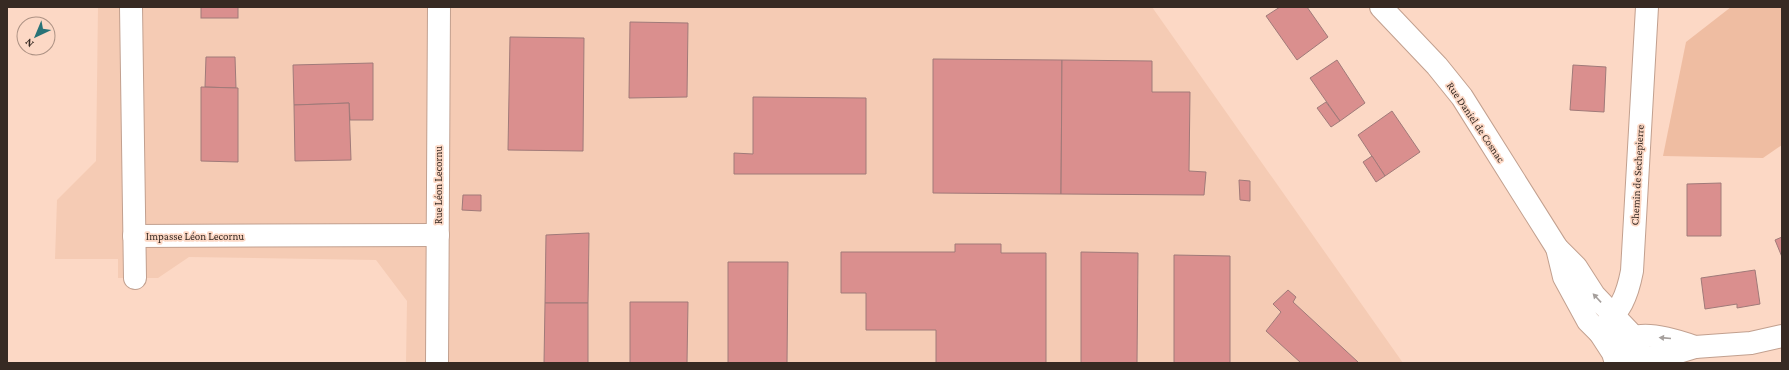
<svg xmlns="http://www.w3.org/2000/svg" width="1789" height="370" font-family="'Crimson Pro',serif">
<rect width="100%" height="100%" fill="#fcd8c5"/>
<polygon fill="#f5cbb4" points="98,7 1152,7 1403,363 406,363 407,301 376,260 189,257 158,278 118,278 118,259 55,259 57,200 96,161"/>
<polygon fill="#efbda2" points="1731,7 1782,7 1782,145 1763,158 1663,156 1686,42"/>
<g fill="#da8f8e" stroke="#a07a79">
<rect x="201" y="7" width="37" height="11"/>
<polygon points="1280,7 1307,7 1328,37 1297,60 1266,16"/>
<polygon points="630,22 688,23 687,97 629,98"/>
<polygon points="510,37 584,38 583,151 508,150"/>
<polygon points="206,57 235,57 236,88 205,87"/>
<polygon points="933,59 1062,60 1061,194 933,193"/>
<polygon points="1062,60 1152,61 1152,92 1190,92 1189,171 1206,172 1204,195 1061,194"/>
<polygon points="1337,60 1365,103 1340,121 1310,78"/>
<polygon points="373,63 373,120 350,120 349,103 294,105 293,65"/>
<polygon points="1573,65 1606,67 1604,112 1570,110"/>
<polygon points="201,87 238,88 238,162 201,161"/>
<polygon points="753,97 866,98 866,174 734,174 734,153 753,154"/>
<polygon points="1326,102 1340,121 1331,127 1317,108"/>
<polygon points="349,103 351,160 295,161 294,105"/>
<polygon points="1392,111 1420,152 1385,176 1358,135"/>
<polygon points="1372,156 1385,176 1376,182 1363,162"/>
<polygon points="1239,180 1250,181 1250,201 1240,200"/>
<polygon points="1721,183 1721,236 1687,236 1687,184"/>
<polygon points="463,195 481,195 481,211 462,210"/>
<polygon points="589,233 588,303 545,303 546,235"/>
<polygon points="1782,237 1782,257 1775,240"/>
<polygon points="955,244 1001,244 1001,253 1046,253 1046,363 936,363 936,330 866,330 866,293 841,293 841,252 955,252"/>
<polygon points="1081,252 1138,253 1137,363 1081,363"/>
<polygon points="1174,255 1230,256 1230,363 1174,363"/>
<polygon points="728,262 788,262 787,363 728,363"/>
<polygon points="1755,270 1760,304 1737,308 1737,304 1705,309 1701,278"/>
<polygon points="1288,290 1296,297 1293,302 1358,362 1357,363 1301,363 1266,331 1281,312 1273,304"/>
<polygon points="630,302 688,302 687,363 630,363"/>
<polygon points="545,303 588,303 588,363 544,363"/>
</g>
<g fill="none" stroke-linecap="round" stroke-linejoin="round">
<defs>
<g id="minor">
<polyline points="131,7 135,278"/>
<polyline points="1381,7 1437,66 1462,97 1557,248 1576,267 1594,295 1634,337 1640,353 1640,363"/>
<path d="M1647,7L1632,271C1626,302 1619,309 1600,333L1640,359L1672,354L1695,347L1751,343L1782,336"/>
<polyline points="134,236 438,235"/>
<polyline points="1557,248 1564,277 1588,321 1600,333 1613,353 1616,363"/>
<path d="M1623,346C1626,343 1629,339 1633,338C1647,331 1681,342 1695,347"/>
<polyline points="437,363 439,7"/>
</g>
</defs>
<use href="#minor" stroke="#c2a08f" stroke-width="24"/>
<use href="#minor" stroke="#fff" stroke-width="22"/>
</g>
<defs><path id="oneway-solid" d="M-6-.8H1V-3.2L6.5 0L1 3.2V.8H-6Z"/></defs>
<g fill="#a59f9c">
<use href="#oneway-solid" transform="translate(1597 298) rotate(-133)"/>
<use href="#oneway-solid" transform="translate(1665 338) rotate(-175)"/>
</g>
<g text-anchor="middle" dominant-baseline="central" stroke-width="3.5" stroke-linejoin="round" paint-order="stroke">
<g font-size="11" fill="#372a23" stroke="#fcd8c5">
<text transform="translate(1476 122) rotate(56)">Rue Daniel de Cosnac</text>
<text transform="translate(1637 175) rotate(-87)">Chemin de Sechepierre</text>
<text transform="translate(438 185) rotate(-90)">Rue Léon Lecornu</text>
<text x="195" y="236">Impasse Léon Lecornu</text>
</g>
</g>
<rect width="1789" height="370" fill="none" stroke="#372a23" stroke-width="16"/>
<g transform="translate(36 36) rotate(224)"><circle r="19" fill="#fcd8c5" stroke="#ad9284"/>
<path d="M0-3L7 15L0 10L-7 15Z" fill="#297377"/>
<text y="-6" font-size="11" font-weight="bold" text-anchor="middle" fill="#372a23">N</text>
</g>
</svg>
